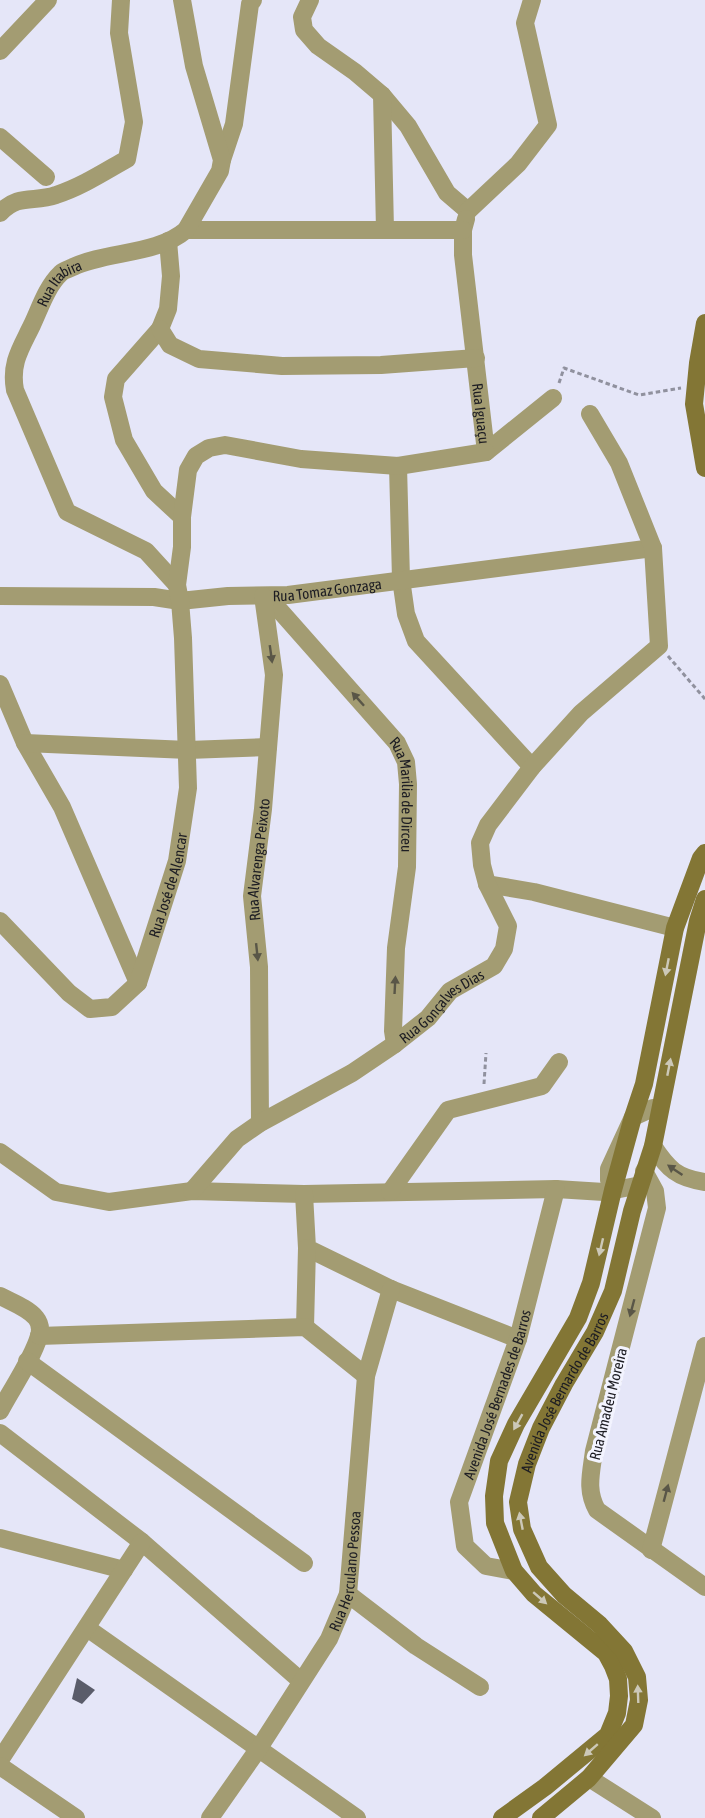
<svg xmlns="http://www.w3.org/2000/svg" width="705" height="1818" font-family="'Asap Condensed',sans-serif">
<rect width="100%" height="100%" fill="#e5e6f8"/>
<polygon fill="#5a5c6a" points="77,1678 95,1690 82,1704 72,1699"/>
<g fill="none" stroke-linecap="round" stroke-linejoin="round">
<g stroke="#90919e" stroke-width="3" stroke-dasharray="4.5 3" stroke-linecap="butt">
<polyline points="559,383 564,368 639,395 681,388"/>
<polyline points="668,656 705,699"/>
<polyline points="484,1084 486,1053"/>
</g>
<g stroke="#a39c72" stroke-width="18">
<polyline points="310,0 302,17 304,30 318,46 355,72 382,95 408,126 447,193 468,211"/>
<polyline points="0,51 48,0"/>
<polyline points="382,95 385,230"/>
<polyline points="0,137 46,177"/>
<polyline points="222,160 234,124 250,4 253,0"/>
<polyline points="468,211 518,164 548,125 525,23 532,0"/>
<path d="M0,213C19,193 34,203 56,195C81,187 104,172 127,159L134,122L119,33L121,0"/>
<path id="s1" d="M466,219L463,230V255L486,452"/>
<polyline points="186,230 463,230"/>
<polyline points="168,241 171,276 168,309 160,329 116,379 113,397 124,440 154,491 182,517"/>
<polyline points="160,329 170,345 199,359 282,366 381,365 476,358"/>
<polyline points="486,452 553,398"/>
<polyline points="398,466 401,579 406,614 416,641 532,767"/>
<path id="s2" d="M177,585L146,551L67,512L15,390C10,363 21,348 32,325C40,308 47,286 61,273C64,270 69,269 73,267C107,251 157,255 186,230L220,171L222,160L194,66L182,0"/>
<path id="s3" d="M0,596L154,597L180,601L228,596L288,595L653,548"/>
<path id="s4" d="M267,596L397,743L406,762L408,784L407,867L396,948L393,1031L395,1044"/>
<polyline points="0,684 25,743 62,807 138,983"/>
<polyline points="25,743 188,750 268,747"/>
<polyline points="487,884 534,892 675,928"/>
<path id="s5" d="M0,921L69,993L90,1009L112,1007L138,983L177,861L188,788L183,638L180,601L177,585L182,547V517L188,470L196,456L209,448L225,445L301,459L398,466L486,452"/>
<path id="s6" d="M260,1123L259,967L252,896L263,809L274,675L263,596"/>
<path d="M653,1146C668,1169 677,1178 705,1182"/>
<polyline points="0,1152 56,1192 109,1202 192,1191 304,1194 556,1189 604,1192 641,1185"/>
<path d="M644,1171L655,1191L657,1208L594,1451C591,1474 586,1490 597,1510L705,1587"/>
<polyline points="613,1190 609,1180 609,1169 633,1117 653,1108 660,1108"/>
<path id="s7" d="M192,1191L237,1139L260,1123L352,1073L395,1044L428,1018L450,991L494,966L504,949L508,926L487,884L482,865L480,843L488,825L532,767L581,713L659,646L653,548L619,463L590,414"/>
<polyline points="390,1192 448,1110 542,1086 559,1062"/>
<polyline points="304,1194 307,1248 391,1289 518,1339"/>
<path d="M0,1296C11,1302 28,1308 36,1318C40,1323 41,1329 39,1336C32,1360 12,1388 0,1411"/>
<polyline points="305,1327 307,1248"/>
<polyline points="39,1336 305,1327 366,1376"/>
<polyline points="27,1361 304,1563"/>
<polyline points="0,1433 142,1542 301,1681"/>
<polyline points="0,1538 124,1570"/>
<polyline points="651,1550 705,1346"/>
<path id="s8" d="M514,1571L486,1566L465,1546L459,1502L518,1339L556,1189"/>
<polyline points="348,1594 416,1646 480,1687"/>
<polyline points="87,1628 357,1818"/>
<polyline points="0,1760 142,1542"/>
<polyline points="0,1766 76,1818"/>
<polyline points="589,1778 652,1818"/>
<path id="s9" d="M210,1818L259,1748L329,1639L348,1594L366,1376L391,1289"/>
</g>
<g stroke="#837635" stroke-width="18">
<polyline points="705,323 698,363 694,404 705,468"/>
<polyline points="502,1818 545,1787 608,1735 617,1713 619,1696 618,1679 613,1666 606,1653 534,1594 514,1571 495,1523 494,1496 499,1461 516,1424 578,1318 591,1283 613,1190 633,1117 644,1084 675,928 701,858 705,853"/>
<path id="s10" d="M541,1818L589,1778L634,1725L639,1700L637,1677L624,1651L600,1625L564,1595L539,1567L522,1529L518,1502L527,1464L541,1428L564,1384L595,1332L613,1291L632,1211L653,1146L698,921L705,899"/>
</g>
</g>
<defs><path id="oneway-solid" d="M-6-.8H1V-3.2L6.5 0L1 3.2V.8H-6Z" transform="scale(1.5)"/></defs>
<g fill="#595647">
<use href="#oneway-solid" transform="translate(271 654) rotate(82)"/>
<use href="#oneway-solid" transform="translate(358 699) rotate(-132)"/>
<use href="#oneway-solid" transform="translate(257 952) rotate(84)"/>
<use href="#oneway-solid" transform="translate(395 985) rotate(-87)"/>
<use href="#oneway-solid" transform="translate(675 1170) rotate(-146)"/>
<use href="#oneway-solid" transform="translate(632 1308) rotate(105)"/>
<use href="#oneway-solid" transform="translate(666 1493) rotate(-75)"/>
</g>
<g fill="#ccc8b8">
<use href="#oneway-solid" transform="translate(667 967) rotate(101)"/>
<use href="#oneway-solid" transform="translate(669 1067) rotate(-79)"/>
<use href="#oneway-solid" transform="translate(601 1247) rotate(103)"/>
<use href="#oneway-solid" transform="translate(518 1422) rotate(119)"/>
<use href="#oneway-solid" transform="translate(521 1521) rotate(-101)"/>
<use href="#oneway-solid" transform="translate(540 1598) rotate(41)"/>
<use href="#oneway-solid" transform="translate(638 1694) rotate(-92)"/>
<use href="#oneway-solid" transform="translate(591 1750) rotate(139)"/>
</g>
<g text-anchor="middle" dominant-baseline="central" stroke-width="6" stroke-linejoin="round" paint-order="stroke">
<g font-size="15" fill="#1d1d23" stroke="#f3f4ff">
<text stroke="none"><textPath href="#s2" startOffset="387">Rua Itabira</textPath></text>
<text stroke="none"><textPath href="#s1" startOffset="196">Rua Iguaçu</textPath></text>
<text stroke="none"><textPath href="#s3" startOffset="328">Rua Tomaz Gonzaga</textPath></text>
<text stroke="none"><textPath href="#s4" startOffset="249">Rua Marilia de Dirceu</textPath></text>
<text stroke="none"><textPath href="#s6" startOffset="264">Rua Alvarenga Peixoto</textPath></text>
<text stroke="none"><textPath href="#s5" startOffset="286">Rua José de Alencar</textPath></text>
<text stroke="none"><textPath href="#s7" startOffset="314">Rua Gonçalves Dias</textPath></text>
<text stroke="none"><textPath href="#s10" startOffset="518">Avenida José Bernardo de Barros</textPath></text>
<text stroke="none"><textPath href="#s8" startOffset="216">Avenida José Bernades de Barros</textPath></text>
<text transform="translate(608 1404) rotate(-76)">Rua Amadeu Moreira</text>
<text stroke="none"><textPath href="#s9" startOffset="286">Rua Herculano Pessoa</textPath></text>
</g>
</g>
</svg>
